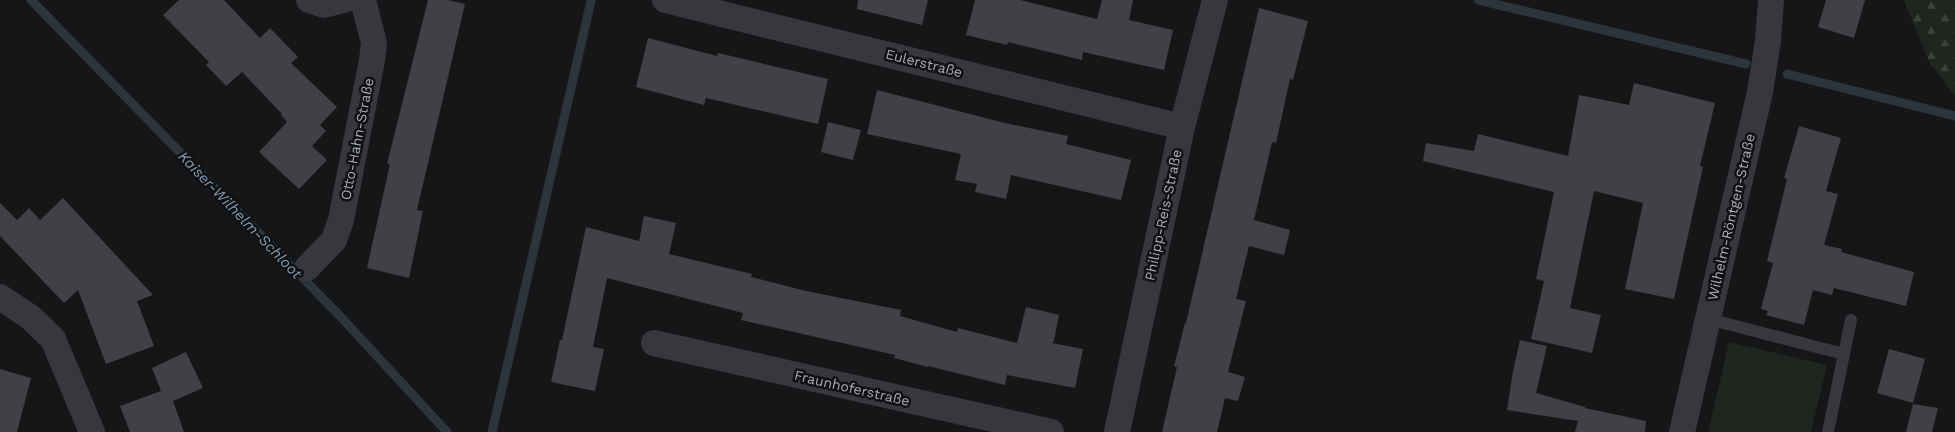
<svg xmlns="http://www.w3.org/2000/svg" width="1955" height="432" font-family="'Work Sans',sans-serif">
<defs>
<pattern id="forest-firs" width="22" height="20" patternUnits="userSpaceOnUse" patternTransform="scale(1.25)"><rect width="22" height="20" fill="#1e261f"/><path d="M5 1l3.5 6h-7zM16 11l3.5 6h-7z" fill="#3c433d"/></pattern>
</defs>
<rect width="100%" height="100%" fill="#161618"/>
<polygon fill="url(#forest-firs)" points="1904,0 1955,0 1955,96 1930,64"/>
<polygon fill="#1e261f" points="1729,342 1827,365 1811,432 1708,432"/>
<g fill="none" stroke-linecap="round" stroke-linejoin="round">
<g stroke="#2c353c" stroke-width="9">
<polyline points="31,0 339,315 447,432"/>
<polyline points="1478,0 1746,64"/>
<polyline points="1787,74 1955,116"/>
<polyline points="492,432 591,1"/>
</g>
</g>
<g fill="#404145">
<polygon points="179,0 224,0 260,38 270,28 298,57 291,63 337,107 320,125 326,131 312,146 327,160 299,189 259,152 287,122 281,115 282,114 242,72 226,86 206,65 209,62 163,15"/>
<polygon points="428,0 448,0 465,4 417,210 423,211 409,278 367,268 390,164 387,164"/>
<polygon points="858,0 928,0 922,25 857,9"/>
<polygon points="975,0 1020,0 1097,19 1102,0 1133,0 1129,20 1173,30 1164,70 1083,52 1082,60 1008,42 1007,45 966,35"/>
<polygon points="1826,0 1865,0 1854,38 1818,27"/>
<polygon points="1259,8 1308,21 1293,80 1290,79 1276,143 1272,142 1254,220 1290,230 1284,255 1249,246 1236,299 1246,301 1228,372 1245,377 1238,401 1225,398 1217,432 1162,432 1177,367 1174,366 1185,323 1186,323"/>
<polygon points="648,38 717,56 718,53 828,79 818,124 706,98 704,105 636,87"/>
<polygon points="1634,83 1715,103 1700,166 1703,167 1674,299 1625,289 1643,203 1594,191 1570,308 1601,315 1592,353 1531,339 1544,281 1536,279 1554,192 1423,161 1426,143 1474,151 1478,134 1568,156 1579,95 1629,105"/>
<polygon points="877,90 1005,123 1068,136 1066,144 1131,160 1121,200 1011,175 1006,199 975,192 977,184 955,180 961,154 867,134"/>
<polygon points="828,122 861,130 853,160 821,152"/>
<polygon points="1799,126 1841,138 1826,191 1838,194 1824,245 1842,249 1841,252 1914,272 1906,306 1834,288 1832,295 1813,290 1804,325 1766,315 1768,311 1761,309 1773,263 1767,261 1787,179 1784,178"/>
<polygon points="63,198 153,295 137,301 154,346 106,364 78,290 64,303 0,236 0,203 17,220 29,208 40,220"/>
<polygon points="644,216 676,223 669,254 752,274 751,277 806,291 901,310 900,316 957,332 958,328 1017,343 1026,307 1059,315 1054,341 1052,343 1083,349 1075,388 1007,375 1005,385 928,366 928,367 894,358 895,355 741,320 743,313 607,278 593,347 604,349 595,391 551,382 560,340 562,340 586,227 639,241"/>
<polygon points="1520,340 1547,346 1536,393 1585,407 1585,408 1646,421 1645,432 1575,432 1578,421 1507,410 1513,371"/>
<polygon points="1889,349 1925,359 1913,403 1877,393"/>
<polygon points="186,352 203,388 173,401 184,432 130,432 120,406 161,391 152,368"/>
<polygon points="0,369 31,378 17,432 0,432"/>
<polygon points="1913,404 1938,408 1932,432 1906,432"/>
</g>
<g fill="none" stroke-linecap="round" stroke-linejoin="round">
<g stroke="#37383d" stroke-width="12">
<polyline points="1708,319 1844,354 1828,432"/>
<polyline points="1844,354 1851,320"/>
</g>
<g stroke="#37383d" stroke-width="26">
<polyline points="309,0 324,5 344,0"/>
<polyline points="665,0 1182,127"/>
<polyline points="307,268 334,240 341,220 372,60 374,43 363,0"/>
<polyline points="0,297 30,317 53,339 92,432"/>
<polyline points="654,343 1051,432"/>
<polyline points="1117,432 1182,127 1215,0"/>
<polyline points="1682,432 1760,92 1768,41 1771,0"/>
</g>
</g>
<g text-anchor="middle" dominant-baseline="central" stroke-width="5" stroke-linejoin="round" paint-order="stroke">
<g font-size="14" fill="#a8adb8" stroke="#111113">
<text transform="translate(924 63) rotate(14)">Eulerstraße</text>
<text transform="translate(357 139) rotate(-79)">Otto-Hahn-Straße</text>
<text transform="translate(1163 215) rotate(-78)">Philipp-Reis-Straße</text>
<text transform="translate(1731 217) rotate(-77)">Wilhelm-Röntgen-Straße</text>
<text transform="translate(852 388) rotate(13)">Fraunhoferstraße</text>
</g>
<g font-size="15" font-style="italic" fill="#7f9bb3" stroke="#111113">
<text transform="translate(240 215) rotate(46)">Kaiser-Wilhelm-Schloot</text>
</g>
</g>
</svg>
